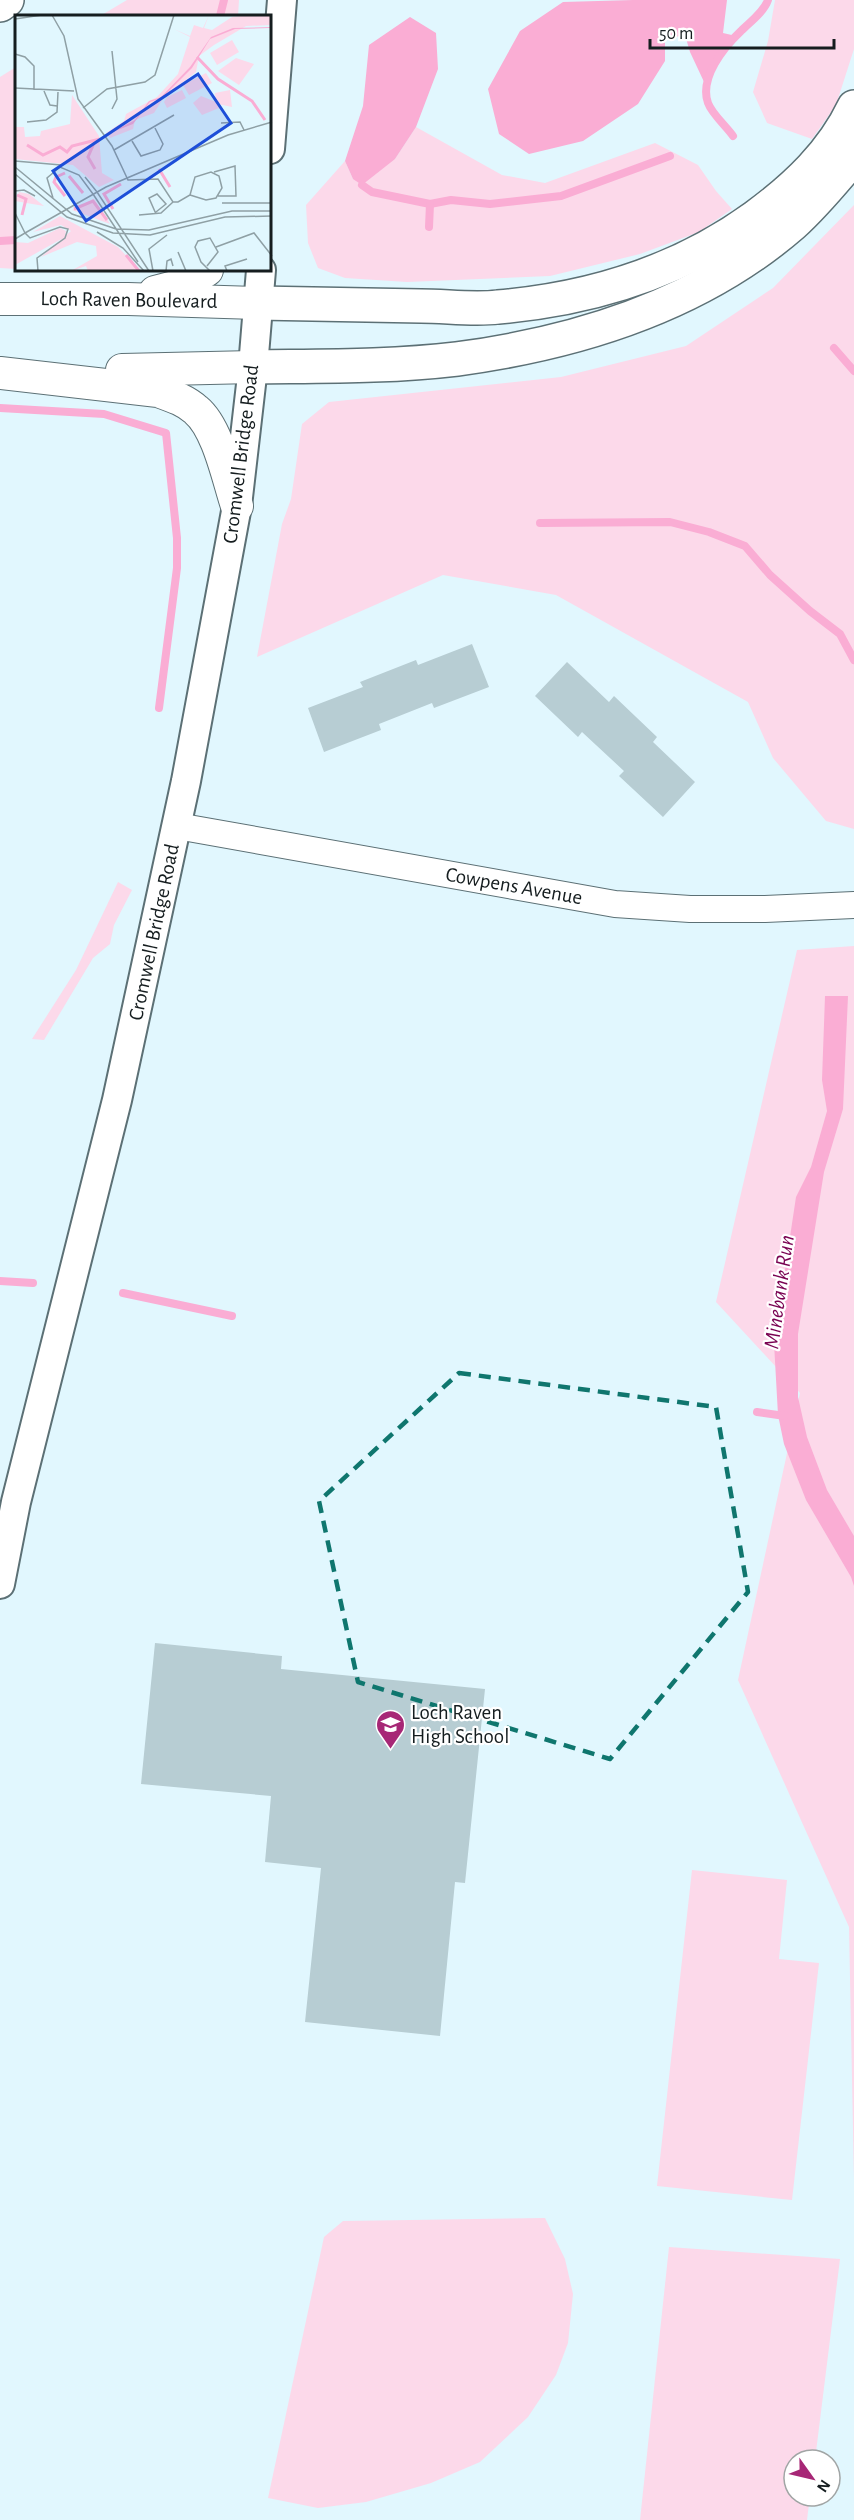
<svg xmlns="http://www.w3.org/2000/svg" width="854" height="2520" font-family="'Alegreya Sans',sans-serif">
<rect width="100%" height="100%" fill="#e1f7fe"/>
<g fill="#fcd9ea">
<polygon points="127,0 239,0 238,16 100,16"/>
<polygon points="775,0 854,0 854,49 836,105 812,139 767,123 753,92 768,41"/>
<polygon points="16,67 16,269 0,268 0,77"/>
<polygon points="416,127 502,175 545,183 655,143 698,165 716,191 732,209 699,232 640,254 550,276 407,282 345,278 318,268 308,243 306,205 345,161 353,179 395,159"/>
<polygon points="854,205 854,829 826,821 773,758 748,702 556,595 443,575 257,657 282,524 291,499 302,424 329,402 561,377 686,346 773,288"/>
<polygon points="118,882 132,890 114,925 110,944 93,958 44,1040 32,1039 76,970"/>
<polygon points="854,946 854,2179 849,1927 738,1680 800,1393 716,1302 797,950"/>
<polygon points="692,1870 787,1880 779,1959 819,1963 792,2200 657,2186"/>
<polygon points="545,2218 565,2259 573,2294 568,2343 556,2375 528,2417 480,2462 431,2483 366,2502 318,2508 268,2498 324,2237 343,2221"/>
<polygon points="669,2247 840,2259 815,2460 794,2460 794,2496 810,2496 807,2520 640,2520"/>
</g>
<g fill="#faadd4">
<polygon points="633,0 727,0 723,33 736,36 717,62 705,84 690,52 685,35 665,39 665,61 638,104 583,141 529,154 499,134 488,89 520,31 563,2"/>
<polygon points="410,17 436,33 438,69 416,127 395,159 362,185 353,179 345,161 363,106 369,45"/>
<polygon points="825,996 848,996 843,1109 824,1172 798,1334 798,1397 807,1437 827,1490 854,1536 854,1586 851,1577 806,1500 784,1444 778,1415 774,1343 796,1197 811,1167 827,1111 822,1080"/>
</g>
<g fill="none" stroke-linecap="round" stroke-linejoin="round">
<g stroke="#faadd4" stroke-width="8">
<polyline points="220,16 224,0"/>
<path d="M733,136C726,126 712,114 708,103C699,78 724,47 741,31C750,22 764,12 768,0"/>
<polyline points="362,185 372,192 430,204 451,200 490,204 561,196 670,156"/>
<polyline points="429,227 430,204"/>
<polyline points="0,241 16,240"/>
<polyline points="834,348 854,371"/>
<polyline points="0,408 104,414 166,433 177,538 177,568 159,708"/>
<polyline points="540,523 670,522 709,532 745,546 770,575 810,611 840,634 854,660"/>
<polyline points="0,1281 33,1283"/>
<polyline points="123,1293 232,1316"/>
<polyline points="757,1412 785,1416"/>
</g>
</g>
<g fill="#b7cdd3">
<polygon points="472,644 489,687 434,708 432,703 379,724 381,730 324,752 308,708 363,687 360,682 416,660 418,665"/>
<polygon points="567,662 609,702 614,696 657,737 653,742 695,782 663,817 619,776 624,771 582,732 578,737 535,696"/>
<polygon points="155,1643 282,1656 281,1669 485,1689 465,1883 455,1882 440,2036 305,2022 321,1868 265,1862 271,1796 141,1784"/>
</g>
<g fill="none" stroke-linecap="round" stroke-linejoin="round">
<defs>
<polyline id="tertiary" points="177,826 615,904 690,909 765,909 854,905"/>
<g id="secondary">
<polyline points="270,149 282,0"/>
<polyline points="0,1584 16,1502 117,1100 186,781 237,506 253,367 261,270"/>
</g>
<g id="primary">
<polyline points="155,292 186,284 207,270"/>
<polyline points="0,299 128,299 258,303"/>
<polyline points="122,370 253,367"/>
<path d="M0,373L158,391C172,396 185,400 196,410C218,428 228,479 237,506"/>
</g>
<g id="motorway">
<polyline points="0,5 7,0"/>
<path d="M258,303C312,304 367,305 421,306C446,306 473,310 498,307C592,299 679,272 755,217C796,187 832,153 854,107"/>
<path d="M253,367C321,366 389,367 457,359C577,343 700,305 793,224C815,204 835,180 854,157"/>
</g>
</defs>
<use href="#tertiary" stroke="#5c7075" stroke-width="28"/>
<use href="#secondary" stroke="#5c7075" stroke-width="32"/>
<use href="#primary" stroke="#5c7075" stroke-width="34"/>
<use href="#motorway" stroke="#5c7075" stroke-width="36"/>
<use href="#tertiary" stroke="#fff" stroke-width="26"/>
<use href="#secondary" stroke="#fff" stroke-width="28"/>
<use href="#primary" stroke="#fff" stroke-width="32"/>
<use href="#motorway" stroke="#fff" stroke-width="33"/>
</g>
<path fill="none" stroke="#0f766e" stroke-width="4.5" stroke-dasharray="12 8" stroke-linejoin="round" d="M459,1373L716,1407L748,1592L610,1759L358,1682L319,1501Z"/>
<defs>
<symbol id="school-pin" viewBox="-11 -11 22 30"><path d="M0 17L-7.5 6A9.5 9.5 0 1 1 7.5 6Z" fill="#a72776" stroke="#fff"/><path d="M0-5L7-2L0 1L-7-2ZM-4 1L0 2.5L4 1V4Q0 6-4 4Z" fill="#fff"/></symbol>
</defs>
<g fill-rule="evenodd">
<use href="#school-pin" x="374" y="1708" width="33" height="45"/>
</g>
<g text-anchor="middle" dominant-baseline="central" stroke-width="4.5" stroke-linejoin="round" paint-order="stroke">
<g font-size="21" fill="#151d1f" stroke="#fff">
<text transform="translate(129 300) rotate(1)">Loch Raven Boulevard</text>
<text transform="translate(241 454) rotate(-83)">Cromwell Bridge Road</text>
<text transform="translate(514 886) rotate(10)">Cowpens Avenue</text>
<text transform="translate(154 932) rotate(-78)">Cromwell Bridge Road</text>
</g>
<g font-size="21" fill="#151d1f" stroke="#fff" text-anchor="start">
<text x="411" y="1712">Loch Raven<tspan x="411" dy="24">High School</tspan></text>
</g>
<g font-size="22" font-style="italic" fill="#790352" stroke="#fff">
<text transform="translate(779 1292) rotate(-82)">Minebank Run</text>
</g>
</g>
<g transform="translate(15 15)">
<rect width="256" height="256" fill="#e1f7fe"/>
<path d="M194,0L189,13L197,15L217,2L232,0H256V10L231,11L199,30L184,41L181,57L149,82L139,98L120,105L118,114L95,123L91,118L109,106L111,99L142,82L163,59L175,22L159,14L175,21L179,10L188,13ZM217,25L224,37L202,50L195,38ZM221,43L239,49L224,70L203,56ZM191,58L197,68L174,80L168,70ZM167,75L171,83L152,93L149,87L152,82ZM215,75L217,92L203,89L204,93L187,100L178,88L186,81L201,87L200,78ZM57,80L84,121L87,158L99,165L84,172L58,150L0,144V112H9L10,122L25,121L26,116L55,109ZM4,177L14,179L29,191L0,186ZM78,184L80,185L95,209L57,195ZM45,201L103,232L126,256H73L71,251L56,256L82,241L81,231L62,227L26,242L56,216L46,210L18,217ZM45,213L51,216L50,222L0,250V227L13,228Z" fill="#fcd9ea"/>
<path d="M256,12L255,13L220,14L195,24L177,53L147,83L135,87L118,109L95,118L120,105L134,86L146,82L175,52L196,22L218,13Z" fill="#faadd4"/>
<path fill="none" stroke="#faadd4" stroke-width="3" d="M182,42L203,64L237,86L250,105M12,130L28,140L45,132L52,137L57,131L85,124M80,154L73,142L80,126M144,154L155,172M54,161L68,178M2,180L11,184L7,200M50,181L39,167L41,162L50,158M59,194L78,186L92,205M98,194L89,179L106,169M111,240L124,256"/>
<path fill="none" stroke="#8fa0a5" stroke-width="1.5" d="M37,0L49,21L63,84L97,131L113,165L143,164L158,187H163L175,180L180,162L196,157L204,161L207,173L201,183L191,185L175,180M0,4L27,0M97,36L102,84L97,94M0,39L10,42L19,51V75M0,73L59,76M29,76L35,90L42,91M68,93L92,74L130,67L140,60L159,0M12,107L31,105L42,97L43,77M206,108L225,107L229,115M117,126L126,141L145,135L148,129L140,113M99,135L159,100M0,146L46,150M0,152L57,199L101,214L134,215L217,196H257M199,157L220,151L221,181H203M0,159L52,202L98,218L135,220L210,202L257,201M70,162L82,177M0,176L9,175L20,181M82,177L134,256M78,179L123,247M38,183L32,163L45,152L64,160L78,179M207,188H257M0,198L10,218M141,199L134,183L142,179L151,189L141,197M124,200L146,198L158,187M82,217L108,233L129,256M10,218L91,172L213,120L257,107M0,224L10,218L15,223L45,212L53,214L50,223L22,243L23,256M201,232L239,218L257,241M163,237L171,256M192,251L203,237L195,223L183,226L180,232L186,247L195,256M138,256L134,234L152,220M151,256L152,246L156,244L158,251M212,256L210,251L232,244"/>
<path fill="#1d4ed8" fill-opacity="0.15" stroke="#1d4ed8" stroke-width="3" d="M183,59L216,108L71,206L38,156Z"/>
<rect width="256" height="256" fill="none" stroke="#151d1f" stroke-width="3"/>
</g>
<g transform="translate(812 2478) rotate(124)"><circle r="28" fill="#ffffff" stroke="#a1a5a5" stroke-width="1.5"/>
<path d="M0-4.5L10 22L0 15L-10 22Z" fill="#a72776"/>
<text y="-9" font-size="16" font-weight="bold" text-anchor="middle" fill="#151d1f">N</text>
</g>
<path d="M650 39v9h184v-9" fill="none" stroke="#151d1f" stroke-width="3"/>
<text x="659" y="39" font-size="18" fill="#151d1f" stroke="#ffffff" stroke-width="4.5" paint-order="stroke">50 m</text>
</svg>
